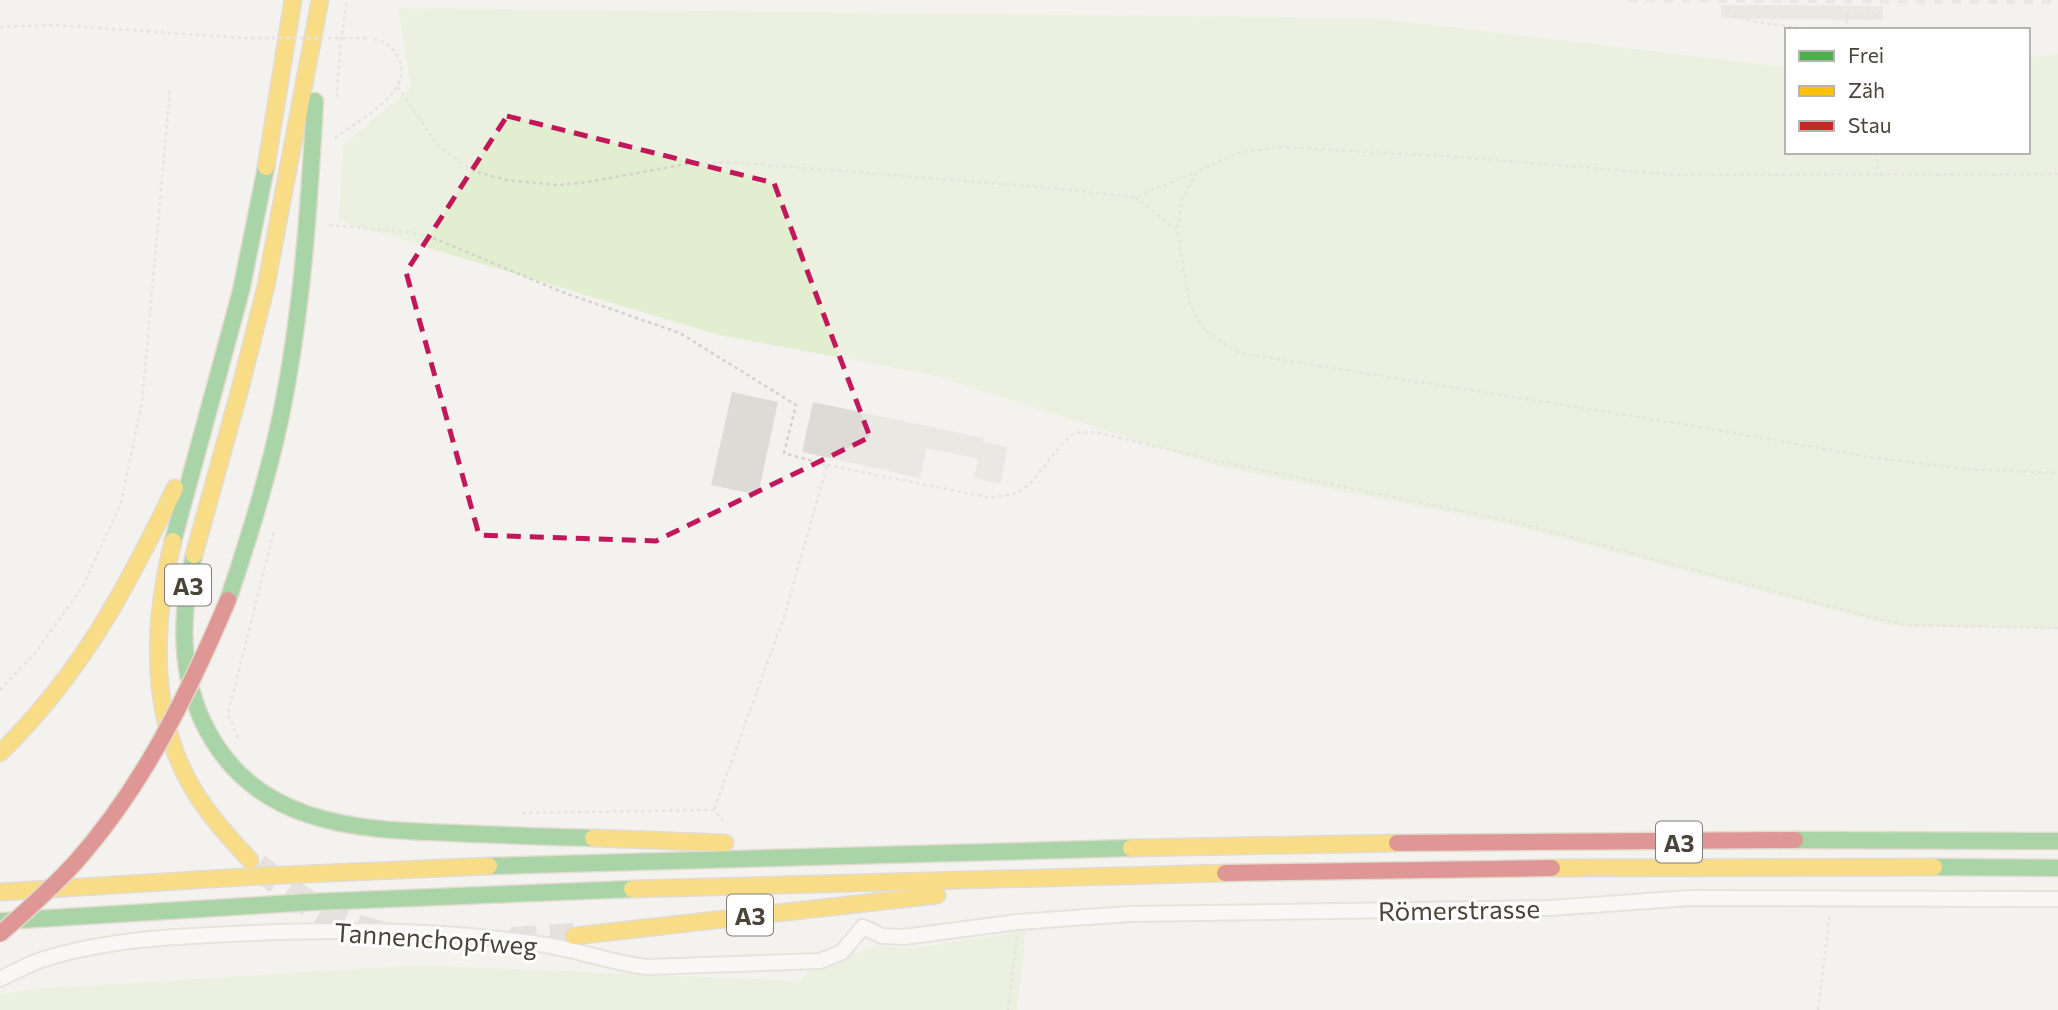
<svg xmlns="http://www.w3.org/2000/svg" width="2058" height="1010" font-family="Commissioner,sans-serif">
<rect width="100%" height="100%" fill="#f4f2ee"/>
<g fill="#e1eecf">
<polygon points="398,8 1374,18 1787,67 1787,152 2028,152 2028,57 2058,54 2058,629 1892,626 1515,526 1217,466 932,375 719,335 339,221 343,145 411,88"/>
<polygon points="1026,929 1017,1010 0,1010 0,994 34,989 419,965 800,981 811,969 875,946 914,948 1001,935"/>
</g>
<g fill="#dedbd6">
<polygon points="1721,5 1883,6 1883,20 1721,18"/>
<polygon points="732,392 778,402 758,495 711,485"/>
<polygon points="813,402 984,438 983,442 1008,447 1000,484 974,478 978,459 927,448 920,478 802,452"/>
</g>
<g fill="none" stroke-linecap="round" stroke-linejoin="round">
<g stroke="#d2cfca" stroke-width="26" stroke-dasharray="26 13" stroke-linecap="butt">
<path d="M257,866C294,895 334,925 382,934"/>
<polyline points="511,940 574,936"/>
</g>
<defs>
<path id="street" d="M0,979C14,972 29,964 44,959C111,938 184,936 254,933C349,929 445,930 539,944C576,949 611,963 648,967L820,961L842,952L863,927L882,936L904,937L1018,922L1129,914L1550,908L1690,898L2058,899"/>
<g id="fast">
<polyline points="173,541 241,291 266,167"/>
<path d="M194,555C181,611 178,669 203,722C252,825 354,830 454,833C500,835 546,837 593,838"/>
<path d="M228,600C248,541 267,481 280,420C302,315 309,208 315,101"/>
<polyline points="1795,840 2058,841"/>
<polyline points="489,866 1131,848"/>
<polyline points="1934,867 2058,868"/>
<polyline points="3,921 312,902 632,889"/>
</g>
<g id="slow">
<polyline points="266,167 293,0"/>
<path d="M173,541C151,630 148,725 202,803C216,823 233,842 250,860"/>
<polyline points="194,555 240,389 266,286 320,0"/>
<path d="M0,753C81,674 126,589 175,488"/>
<polyline points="593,838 725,843"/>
<polyline points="1131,848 1397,843"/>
<polyline points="1552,868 1934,867"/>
<polyline points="632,889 1225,873"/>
<polyline points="0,892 261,876 489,866"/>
<polyline points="574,936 937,895"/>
</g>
<g id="jam">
<polyline points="1397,843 1795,840"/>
<polyline points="1225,873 1552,868"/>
</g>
</defs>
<use href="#street" stroke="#d2d0cb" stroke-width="18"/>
<use href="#fast" stroke="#ccbfa9" stroke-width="19"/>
<use href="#slow" stroke="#ccbfa9" stroke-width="19"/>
<use href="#jam" stroke="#ccbfa9" stroke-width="19"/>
<g stroke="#d3d2cc" stroke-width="2.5" stroke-dasharray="3.5 3.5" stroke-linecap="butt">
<path d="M1728,11C1739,24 1802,27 1821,30"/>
<polyline points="1846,15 1878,16 1879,12"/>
<polyline points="1846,20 1847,30"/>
<polyline points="0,27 55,25 244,38"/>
<polyline points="398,87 437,145 471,170 506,180 558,185 588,182 681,165 729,162 1040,187 1135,197 1196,172"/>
<polyline points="337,97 340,48 347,0"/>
<path d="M335,138C356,121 415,93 399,59C392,45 384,41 370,38"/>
<polyline points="1877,152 1878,175"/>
<polyline points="1135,197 1177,230 1190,305 1206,332 1239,353 1694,426 1875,458 1967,469 2058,473"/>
<polyline points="329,225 408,232 431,237 562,292 680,333 796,405 784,453 827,465 785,614 714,810"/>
<polyline points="1177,228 1182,200 1198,171 1237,153 1277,147 1446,156 1677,175 2058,174"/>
<polyline points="827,465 991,498 1017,493 1030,484 1061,445 1074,433 1095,432 1218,461 1516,522 1870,617 1906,625 2058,628"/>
<polyline points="0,690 35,653 83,586 121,503 142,402 170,90"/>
<polyline points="238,738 228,714 274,531"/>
<polyline points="522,813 714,810 723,821"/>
<polyline points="1008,1010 1017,937"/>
<polyline points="1818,1010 1830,913"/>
</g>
<use href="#street" stroke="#fdfdfc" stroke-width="14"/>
<use href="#fast" stroke="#4caf50" stroke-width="16"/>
<use href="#slow" stroke="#ffc107" stroke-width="16"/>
<use href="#jam" stroke="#c62828" stroke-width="16"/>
<polyline stroke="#dbdbda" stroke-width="4.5" stroke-dasharray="9 9" stroke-linecap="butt" points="1628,0 2058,2"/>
<defs>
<path id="jam-bridge" d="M0,934C26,911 51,889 74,864C143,787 188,694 228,600"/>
</defs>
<use href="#jam-bridge" stroke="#ccbfa9" stroke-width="19" stroke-linecap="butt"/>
<polyline stroke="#d3d2cc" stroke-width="2.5" stroke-dasharray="3.5 3.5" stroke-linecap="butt" points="244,38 370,38"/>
<use href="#jam-bridge" stroke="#c62828" stroke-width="16"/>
</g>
<path d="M0 0H2058V1010H0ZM507,116L774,183L870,437L656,541L479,535L406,272Z" fill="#f4f2ee" fill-opacity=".55" fill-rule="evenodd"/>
<path fill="none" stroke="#c2185b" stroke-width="5" stroke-dasharray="14 9" stroke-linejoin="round" d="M507,116L774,183L870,437L656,541L479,535L406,272Z"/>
<g text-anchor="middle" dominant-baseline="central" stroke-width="6" stroke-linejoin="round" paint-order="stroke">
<g fill="#fff" stroke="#817c74" stroke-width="2">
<rect x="165" y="564.5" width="46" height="41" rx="5"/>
<rect x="1656" y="821.5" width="46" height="41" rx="5"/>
<rect x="727" y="894.5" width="46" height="41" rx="5"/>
</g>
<g font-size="24" font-weight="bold" fill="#4b4439">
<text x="188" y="585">A3</text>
<text x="1679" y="842">A3</text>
<text x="750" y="915">A3</text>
</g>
<g font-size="26" fill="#4b4439" stroke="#fff">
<text transform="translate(1459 909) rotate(-1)">Römerstrasse</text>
<text transform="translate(436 938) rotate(4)">Tannenchopfweg</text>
</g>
</g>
<rect x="1785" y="28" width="245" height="126" fill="#ffffff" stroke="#b7b4b0" stroke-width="2"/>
<rect x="1799" y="51" width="35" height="10" fill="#4caf50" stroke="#b7b4b0" stroke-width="2"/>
<text x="1848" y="63" font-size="21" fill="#4b4439">Frei</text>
<rect x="1799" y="86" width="35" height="10" fill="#ffc107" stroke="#b7b4b0" stroke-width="2"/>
<text x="1848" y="98" font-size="21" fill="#4b4439">Zäh</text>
<rect x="1799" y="121" width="35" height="10" fill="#c62828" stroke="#b7b4b0" stroke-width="2"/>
<text x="1848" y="133" font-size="21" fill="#4b4439">Stau</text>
</svg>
